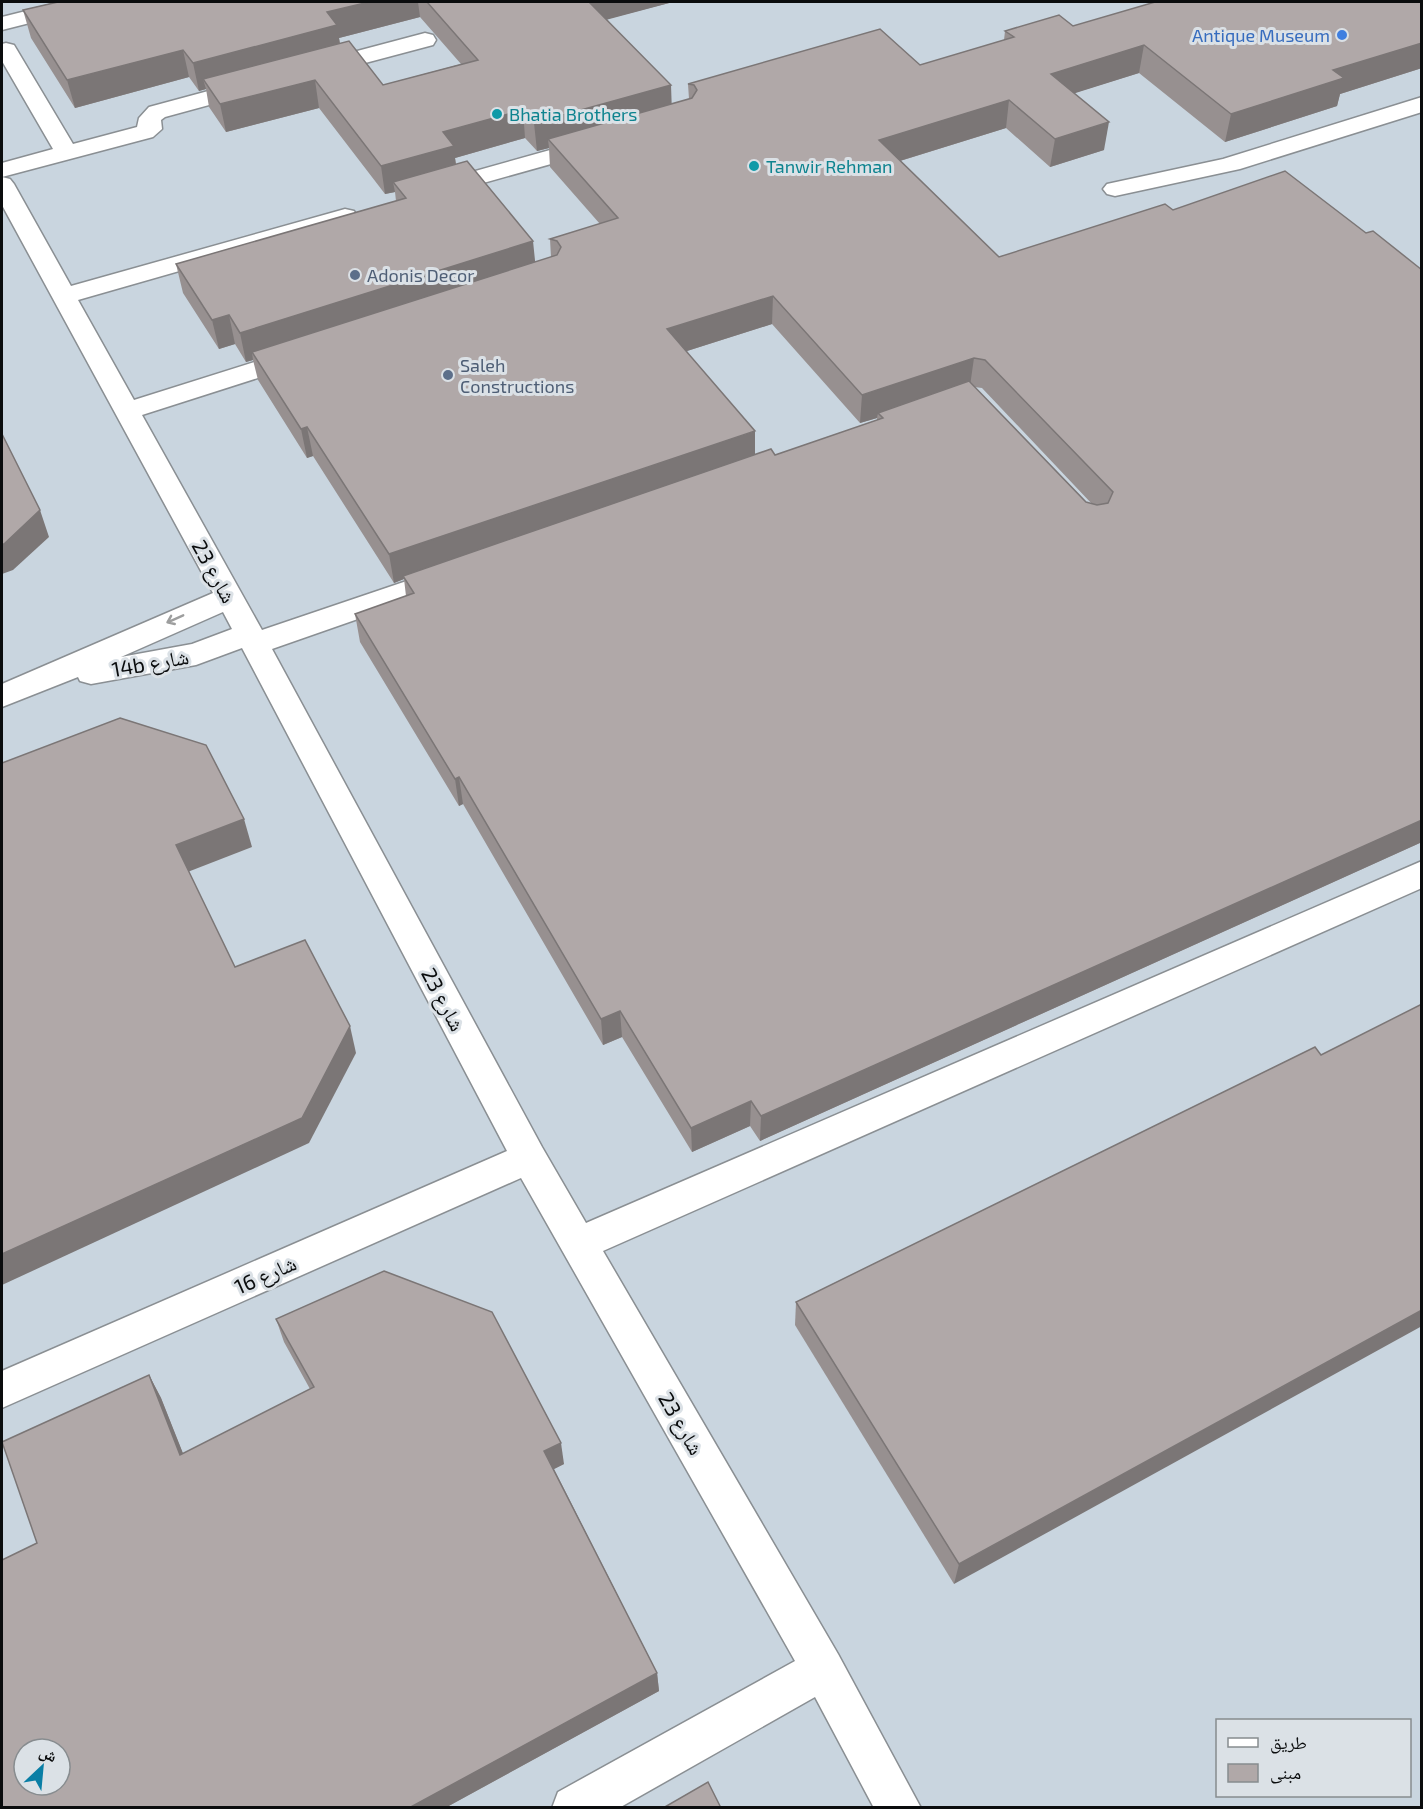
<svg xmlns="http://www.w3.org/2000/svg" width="1423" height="1809" font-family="'Exo 2','Noto Naskh Arabic',sans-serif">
<rect width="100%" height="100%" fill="#dbe1e6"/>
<path fill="#c9d5df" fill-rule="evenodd" d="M2,2H1421V1807L2,1808ZM1218,1720H1410V1796H1218ZM24,1749H60V1785H24Z"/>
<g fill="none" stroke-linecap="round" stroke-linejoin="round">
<defs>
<g id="minor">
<polygon points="62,2 96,2 93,7 2,30 2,17"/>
<polygon points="425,33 433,35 436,40 433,45 320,75 312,73 309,68 312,63"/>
<path d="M6,43L14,45L17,50L73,144L137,127L139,118L149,107L249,80L257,82L260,87L257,92L165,117L161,120L162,129L153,137L2,177L10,179L14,184L71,286L345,209L354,211L357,216L354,221L78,300L134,400L299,348L308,350L312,356L308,362L142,415L262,630L448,567L458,570L462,577L458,584L272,649L542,1147L586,1223L1422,861V888L603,1251L838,1654L921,1808H874L815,1697L619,1808H552L558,1792L795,1661L521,1178L2,1408V1371L507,1151L242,648L196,665L91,684L80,681L78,677L2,707V684L213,593L2,205V163L53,149L2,61V44ZM223,612L232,629L192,644L121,657Z"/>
<polygon points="1422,97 1422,112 1240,169 1115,196 1107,194 1103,189 1107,184 1223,159"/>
<polygon points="593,138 601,140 605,145 601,150 437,196 429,194 425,189 429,184"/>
</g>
</defs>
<use href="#minor" stroke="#8a8f93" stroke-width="3"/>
<use href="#minor" fill="#fff" fill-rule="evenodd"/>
</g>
<g fill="#979090" fill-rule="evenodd">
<path d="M58,2H673L607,19L671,104L689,99L688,84L920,65L1004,40L1005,31L1422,2V68L1340,94L1337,106L1225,142L1139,73L1074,93L1104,150L1050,167L1006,128L900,161L999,257L1173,210L1366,233L1422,270V842L760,1141L750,1126L692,1152L622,1037L603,1045L463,804L459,806L360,642L355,614L406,596L404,579L394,583L313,456L307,458L258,380L253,360L246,362L235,344L219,349L183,293L176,264L396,201L395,192L385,194L319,108L226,132L209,107L206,89L199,91L189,77L75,108L31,38L23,10ZM420,17L461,64L383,85L340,43L339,38ZM525,138L537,151L549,148L550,167L600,224L550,239L551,257L535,262L456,164L455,158ZM772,324L860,423L877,418V420L775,455H755L687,351ZM974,387L982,388L1092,504L1086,502Z"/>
<polygon points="1315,1047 954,1584 795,1325 796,1302"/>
<polygon points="276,1319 564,1464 554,1469 657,1673 659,1691 445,1808 2,1808 37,1543 149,1375 161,1398 183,1454 310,1389 284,1342"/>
</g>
<g fill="#7b7676">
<polygon points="369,2 418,2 420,17 339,38 341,53 203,79 206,89 199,91 193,63 327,12"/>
<polygon points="585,2 673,2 587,25"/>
<polygon points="1422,43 1422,68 1340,94 1337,106 1225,142 1231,114 1333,70"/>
<polygon points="1144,45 1139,73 1047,102 1051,74"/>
<polygon points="183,50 189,77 75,108 67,80"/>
<polygon points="315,80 319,108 226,132 220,104"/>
<polygon points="671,85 672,113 548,139 549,148 537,151 534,123"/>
<polygon points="1009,100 1006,128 877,168 879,140"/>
<polygon points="523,110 525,138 455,158 457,174 393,182 395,192 385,194 381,166 443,132"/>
<polygon points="1109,122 1104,150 1050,167 1055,139"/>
<polygon points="533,241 536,270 252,352 253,360 246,362 240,333"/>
<polygon points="773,296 772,324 668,357 667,329"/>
<polygon points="229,315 235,344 219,349 212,320"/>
<polygon points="974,358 970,386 878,413 877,418 860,423 862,395"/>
<polygon points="307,427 313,456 307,458 301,429"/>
<polygon points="755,431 755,459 403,576 404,579 394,583 389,554"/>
<polygon points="40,510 49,537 13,570 2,574 2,544"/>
<polygon points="459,777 463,804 459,806 455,779"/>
<polygon points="244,819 252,847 185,873 176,845"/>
<polygon points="1422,820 1422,842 760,1141 761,1116"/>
<polygon points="620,1011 622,1037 603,1045 601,1019"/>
<polygon points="350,1026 356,1053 309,1143 2,1285 2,1254"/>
<polygon points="751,1101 750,1126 692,1152 691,1128"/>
<polygon points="1422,1310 1422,1326 954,1584 959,1564"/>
<polygon points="149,1375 161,1398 192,1476 180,1455"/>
<polygon points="561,1443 564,1464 548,1472 544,1451"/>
<polygon points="657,1673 659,1691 445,1808 409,1808"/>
</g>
<g fill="#b0a8a8" stroke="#7b7676" stroke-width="1.5" fill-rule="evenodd">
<polygon points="58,2 369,2 327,12 337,25 193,63 183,50 67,80 23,10"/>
<polygon points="427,2 589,2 671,85 534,123 523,110 443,132 454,146 381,166 315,80 220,104 203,79 349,41 383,85 478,60"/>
<polygon points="1155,2 1422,2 1422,43 1333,70 1344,78 1231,114 1144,45 1051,74 1109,122 1055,139 1009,100 879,140 999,257 1165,204 1173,210 1285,171 1366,233 1373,231 1422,270 1422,820 761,1116 751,1101 691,1128 620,1011 601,1019 459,777 455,779 355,614 414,593 403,576 771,449 775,455 883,418 878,413 969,381 1086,502 1097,505 1108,503 1113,492 985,360 974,358 862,395 773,296 667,329 755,431 389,554 307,427 301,429 252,352 557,255 561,247 557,241 550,239 618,218 548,139 692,98 697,90 694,85 688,84 880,29 920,65 1014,37 1005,31 1059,15 1073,26"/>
<polygon points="467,161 533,241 240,333 229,315 212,320 176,264 406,198 393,182"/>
<polygon points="2,434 40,510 4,544 2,544"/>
<polygon points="120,718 206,745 244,819 176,845 235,967 305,940 350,1026 302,1118 2,1254 2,763"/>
<polygon points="1422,1004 1422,1310 959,1564 796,1302 1315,1047 1321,1055"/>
<path d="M384,1271L492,1312L561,1443L544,1451L657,1673L409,1808H2V1560L37,1543L2,1442L149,1375L180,1455L314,1387L276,1319ZM24,1749H60V1785H24Z"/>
<polygon points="708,1782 721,1808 663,1808"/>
</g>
<defs><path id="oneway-shaft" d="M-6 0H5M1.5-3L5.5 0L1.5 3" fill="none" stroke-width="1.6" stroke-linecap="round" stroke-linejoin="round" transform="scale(1.5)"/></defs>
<use stroke="#9d9e9e" href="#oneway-shaft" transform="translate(175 619) rotate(156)"/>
<circle fill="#3f7fe0" stroke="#dbe1e6" stroke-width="2" cx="1342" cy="35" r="6"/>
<g fill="#0f9aa8" stroke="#dbe1e6" stroke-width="2">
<circle cx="497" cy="114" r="6"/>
<circle cx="754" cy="166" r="6"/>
</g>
<g fill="#5c6f8a" stroke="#dbe1e6" stroke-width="2">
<circle cx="355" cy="275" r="6"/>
<circle cx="448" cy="375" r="6"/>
</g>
<g text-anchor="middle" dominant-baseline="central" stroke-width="6" stroke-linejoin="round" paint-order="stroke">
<g font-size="18" fill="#366cbe" stroke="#dbe1e6" text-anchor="end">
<text x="1330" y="35">Antique Museum</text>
</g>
<g font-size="18" fill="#0d838f" stroke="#dbe1e6" text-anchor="start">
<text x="509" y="114">Bhatia Brothers</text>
<text x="766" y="166">Tanwir Rehman</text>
</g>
<g font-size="18" fill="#4e5e75" stroke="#dbe1e6" text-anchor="start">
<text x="367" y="275">Adonis Decor</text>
<text x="460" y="365">Saleh<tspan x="460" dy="21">Constructions</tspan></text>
</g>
<g font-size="21" fill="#0a0c0d" stroke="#dbe1e6">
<text transform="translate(215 571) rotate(61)">شارع 23</text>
<text transform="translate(150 662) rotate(-10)">14b شارع</text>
<text transform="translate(444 999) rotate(62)">شارع 23</text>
<text transform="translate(265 1274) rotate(-24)">شارع 16</text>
<text transform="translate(682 1423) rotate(60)">شارع 23</text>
</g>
</g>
<rect width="1423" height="1809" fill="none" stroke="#0a0c0d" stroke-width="6"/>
<rect x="1216" y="1719" width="195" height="78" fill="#dbe1e6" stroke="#878c8f" stroke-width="1.5"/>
<rect x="1228" y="1738" width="30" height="9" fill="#ffffff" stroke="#878c8f" stroke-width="1.5"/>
<text x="1270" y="1749" font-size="18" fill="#0a0c0d">طريق</text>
<rect x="1228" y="1764" width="30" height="18" fill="#b0a8a8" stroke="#878c8f" stroke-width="1.5"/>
<text x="1270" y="1779" font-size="18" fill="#0a0c0d">مبنى</text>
<g transform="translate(42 1767) rotate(26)"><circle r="28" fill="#dbe1e6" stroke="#878c8f" stroke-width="1.5"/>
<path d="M0-4.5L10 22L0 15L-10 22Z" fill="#097ea5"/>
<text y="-9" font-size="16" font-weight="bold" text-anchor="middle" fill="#0a0c0d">ش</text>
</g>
</svg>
